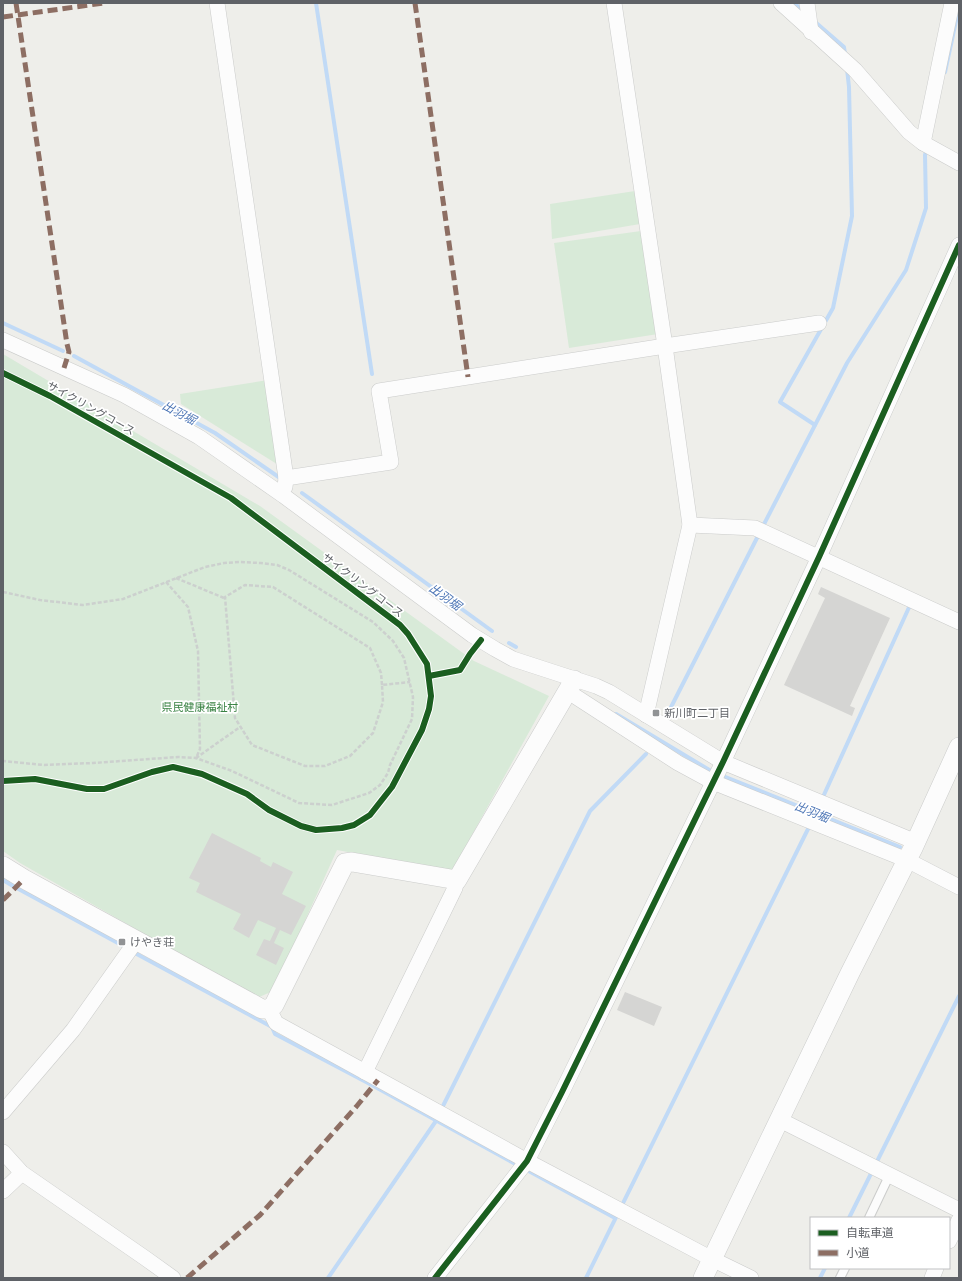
<svg xmlns="http://www.w3.org/2000/svg" width="962" height="1281" font-family="'Archivo Narrow','Noto Sans JP',sans-serif">
<rect width="100%" height="100%" fill="#eeeeea"/>
<g fill="#d8ead8">
<polygon points="635,191 640,224 552,239 550,204"/>
<polygon points="641,231 658,334 569,348 554,243"/>
<polygon points="3,354 260,506 474,661 549,696 452,871 337,850 273,991 257,998 20,863 3,851"/>
<polygon points="268,380 280,466 181,404 180,394"/>
</g>
<g fill="none" stroke-linecap="round" stroke-linejoin="round">
<g stroke="#c1daf6" stroke-width="4">
<polyline points="316,3 372,374"/>
<polyline points="794,3 803,11"/>
<polyline points="814,21 844,47 845,54"/>
<polyline points="945,72 959,7"/>
<polyline points="3,323 63,351"/>
<polyline points="74,356 215,433 280,478"/>
<polyline points="815,425 780,402 833,308 852,216 849,87 847,69"/>
<polyline points="302,493 492,631"/>
<polyline points="762,528 847,363 906,270 926,208 925,155 927,148"/>
<polyline points="509,643 516,647"/>
<polyline points="616,714 711,771"/>
<polyline points="666,717 759,534"/>
<polyline points="723,776 900,847"/>
<polyline points="813,819 911,603"/>
<polyline points="3,880 13,886 127,948"/>
<polyline points="133,952 272,1027 275,1034 368,1083 519,1166"/>
<polyline points="441,1110 590,811 646,754"/>
<polyline points="525,1169 615,1218"/>
<polyline points="849,1218 959,996"/>
<polyline points="328,1278 438,1118"/>
<polyline points="586,1278 810,825"/>
<polyline points="820,1278 825,1268"/>
</g>
</g>
<g fill="#d5d5d3">
<polygon points="821,587 890,618 850,706 855,708 852,716 784,685 825,598 818,594"/>
<polygon points="212,833 261,858 260,861 271,867 273,862 293,872 282,894 306,906 291,935 280,930 274,943 284,948 276,965 256,955 264,939 270,941 276,928 258,920 249,938 233,929 241,914 196,892 200,883 189,878"/>
<polygon points="625,992 662,1007 654,1026 617,1010"/>
</g>
<g fill="none" stroke-linecap="round" stroke-linejoin="round">
<defs>
<g id="service">
<polyline points="869,1218 889,1176"/>
<polyline points="840,1278 845,1268"/>
</g>
<g id="minor">
<polyline points="217,3 286,478 285,487"/>
<polyline points="614,3 665,346 690,525 646,715"/>
<polyline points="781,3 855,70 909,132 923,143 959,163"/>
<polyline points="807,3 811,32"/>
<polyline points="923,143 952,3"/>
<polyline points="3,340 124,395 199,437 284,496 472,635 495,649 513,659 596,686 609,692 723,762 916,842"/>
<polyline points="286,478 391,462 379,391 665,346 819,323"/>
<polyline points="690,525 755,528 959,622"/>
<polyline points="567,691 678,763 713,782 907,860 959,887"/>
<polyline points="269,1009 276,1023 527,1161 712,1259 751,1278"/>
<polyline points="365,1072 455,888 457,880"/>
<polyline points="3,1112 73,1030 136,941"/>
<polyline points="780,1120 959,1210"/>
<polyline points="3,1152 22,1173 145,1258 173,1278"/>
<polyline points="3,1191 22,1173"/>
<polyline points="949,1241 959,1220"/>
<polyline points="435,1278 527,1161 562,1092 723,762 819,557 959,245"/>
<polyline points="932,1278 936,1268"/>
</g>
<g id="tertiary">
<polyline points="3,866 24,879 262,1009 269,1009 274,1005 345,863 352,862 457,880 574,680"/>
<polyline points="703,1278 850,973 913,848 959,747"/>
</g>
</defs>
<use href="#service" stroke="#cbcccb" stroke-width="10"/>
<use href="#minor" stroke="#cbcccb" stroke-width="16"/>
<use href="#tertiary" stroke="#cbcccb" stroke-width="20"/>
<g stroke="#ccd0ce" stroke-width="2.5" stroke-dasharray="4 2" stroke-linecap="butt">
<polyline points="176,578 224,598"/>
<polyline points="166,582 188,607 198,651 200,749 196,758 240,727"/>
<polyline points="3,592 40,600 83,605 123,599 205,567 224,563 239,562 261,563 277,565 289,570 373,622 393,641 404,658 413,697 412,719 390,765 388,773 380,785 369,793 332,805 299,803 232,771 196,758 178,757 93,763 44,765 3,761"/>
<polyline points="382,685 381,673 370,648 273,587 245,585 225,597 235,718 252,745 305,766 325,766 350,756 373,733 383,702 382,685 410,682"/>
</g>
<use href="#service" stroke="#fcfcfc" stroke-width="8"/>
<use href="#minor" stroke="#fcfcfc" stroke-width="15"/>
<use href="#tertiary" stroke="#fcfcfc" stroke-width="19"/>
<g stroke="#8d6e63" stroke-width="5" stroke-dasharray="10 5" stroke-linecap="butt">
<polyline points="16,3 67,344 69,352 64,368"/>
<polyline points="415,3 468,377"/>
<polyline points="3,17 104,3"/>
<polyline points="3,900 24,879"/>
<polyline points="187,1278 260,1215 356,1107 378,1080"/>
</g>
<defs>
<g id="cycleway">
<polyline points="3,373 50,396 231,498 400,625 408,634 427,664 431,696 429,709 422,730 392,787 370,815 354,825 342,828 316,830 301,826 269,810 247,794 202,774 173,767 152,772 104,789 87,789 35,779 3,781"/>
<polyline points="429,676 460,670 470,654 481,640"/>
<polyline points="435,1278 527,1161 562,1092 723,762 819,557 959,245"/>
</g>
</defs>
<use href="#cycleway" stroke="#fff" stroke-width="8"/>
<use href="#cycleway" stroke="#1b5e20" stroke-width="6"/>
</g>
<g fill="#919395" stroke="#fff" stroke-width="1.5">
<rect x="652" y="709" width="8" height="8" rx="2"/>
<rect x="118" y="938" width="8" height="8" rx="2"/>
</g>
<g text-anchor="middle" dominant-baseline="central" stroke-width="3.5" stroke-linejoin="round" paint-order="stroke">
<g font-size="11" fill="#5f6267" stroke="#fff">
<text transform="translate(91 408) rotate(29)">サイクリングコース</text>
<text transform="translate(363 585) rotate(37)">サイクリングコース</text>
</g>
<g font-size="11" fill="#3a8344" stroke="#fff">
<text x="200" y="707">県民健康福祉村</text>
</g>
<g font-size="11" fill="#5f6267" stroke="#fff" text-anchor="start">
<text x="664" y="713">新川町二丁目</text>
<text x="130" y="942">けやき荘</text>
</g>
<g font-size="12" font-style="italic" fill="#4d76b6" stroke="#fff">
<text transform="translate(179 413) rotate(28)">出羽堀</text>
<text transform="translate(445 597) rotate(36)">出羽堀</text>
<text transform="translate(812 812) rotate(22)">出羽堀</text>
</g>
</g>
<rect width="962" height="1281" fill="none" stroke="#5f6267" stroke-width="8"/>
<rect x="810" y="1217" width="140" height="52" fill="#ffffff" stroke="#bfc0c2"/>
<rect x="818" y="1230" width="20" height="6" fill="#1b5e20" stroke="#bfc0c2"/>
<text x="846" y="1237" font-size="12" fill="#5f6267">自転車道</text>
<rect x="818" y="1250" width="20" height="6" fill="#8d6e63" stroke="#bfc0c2"/>
<text x="846" y="1257" font-size="12" fill="#5f6267">小道</text>
</svg>
